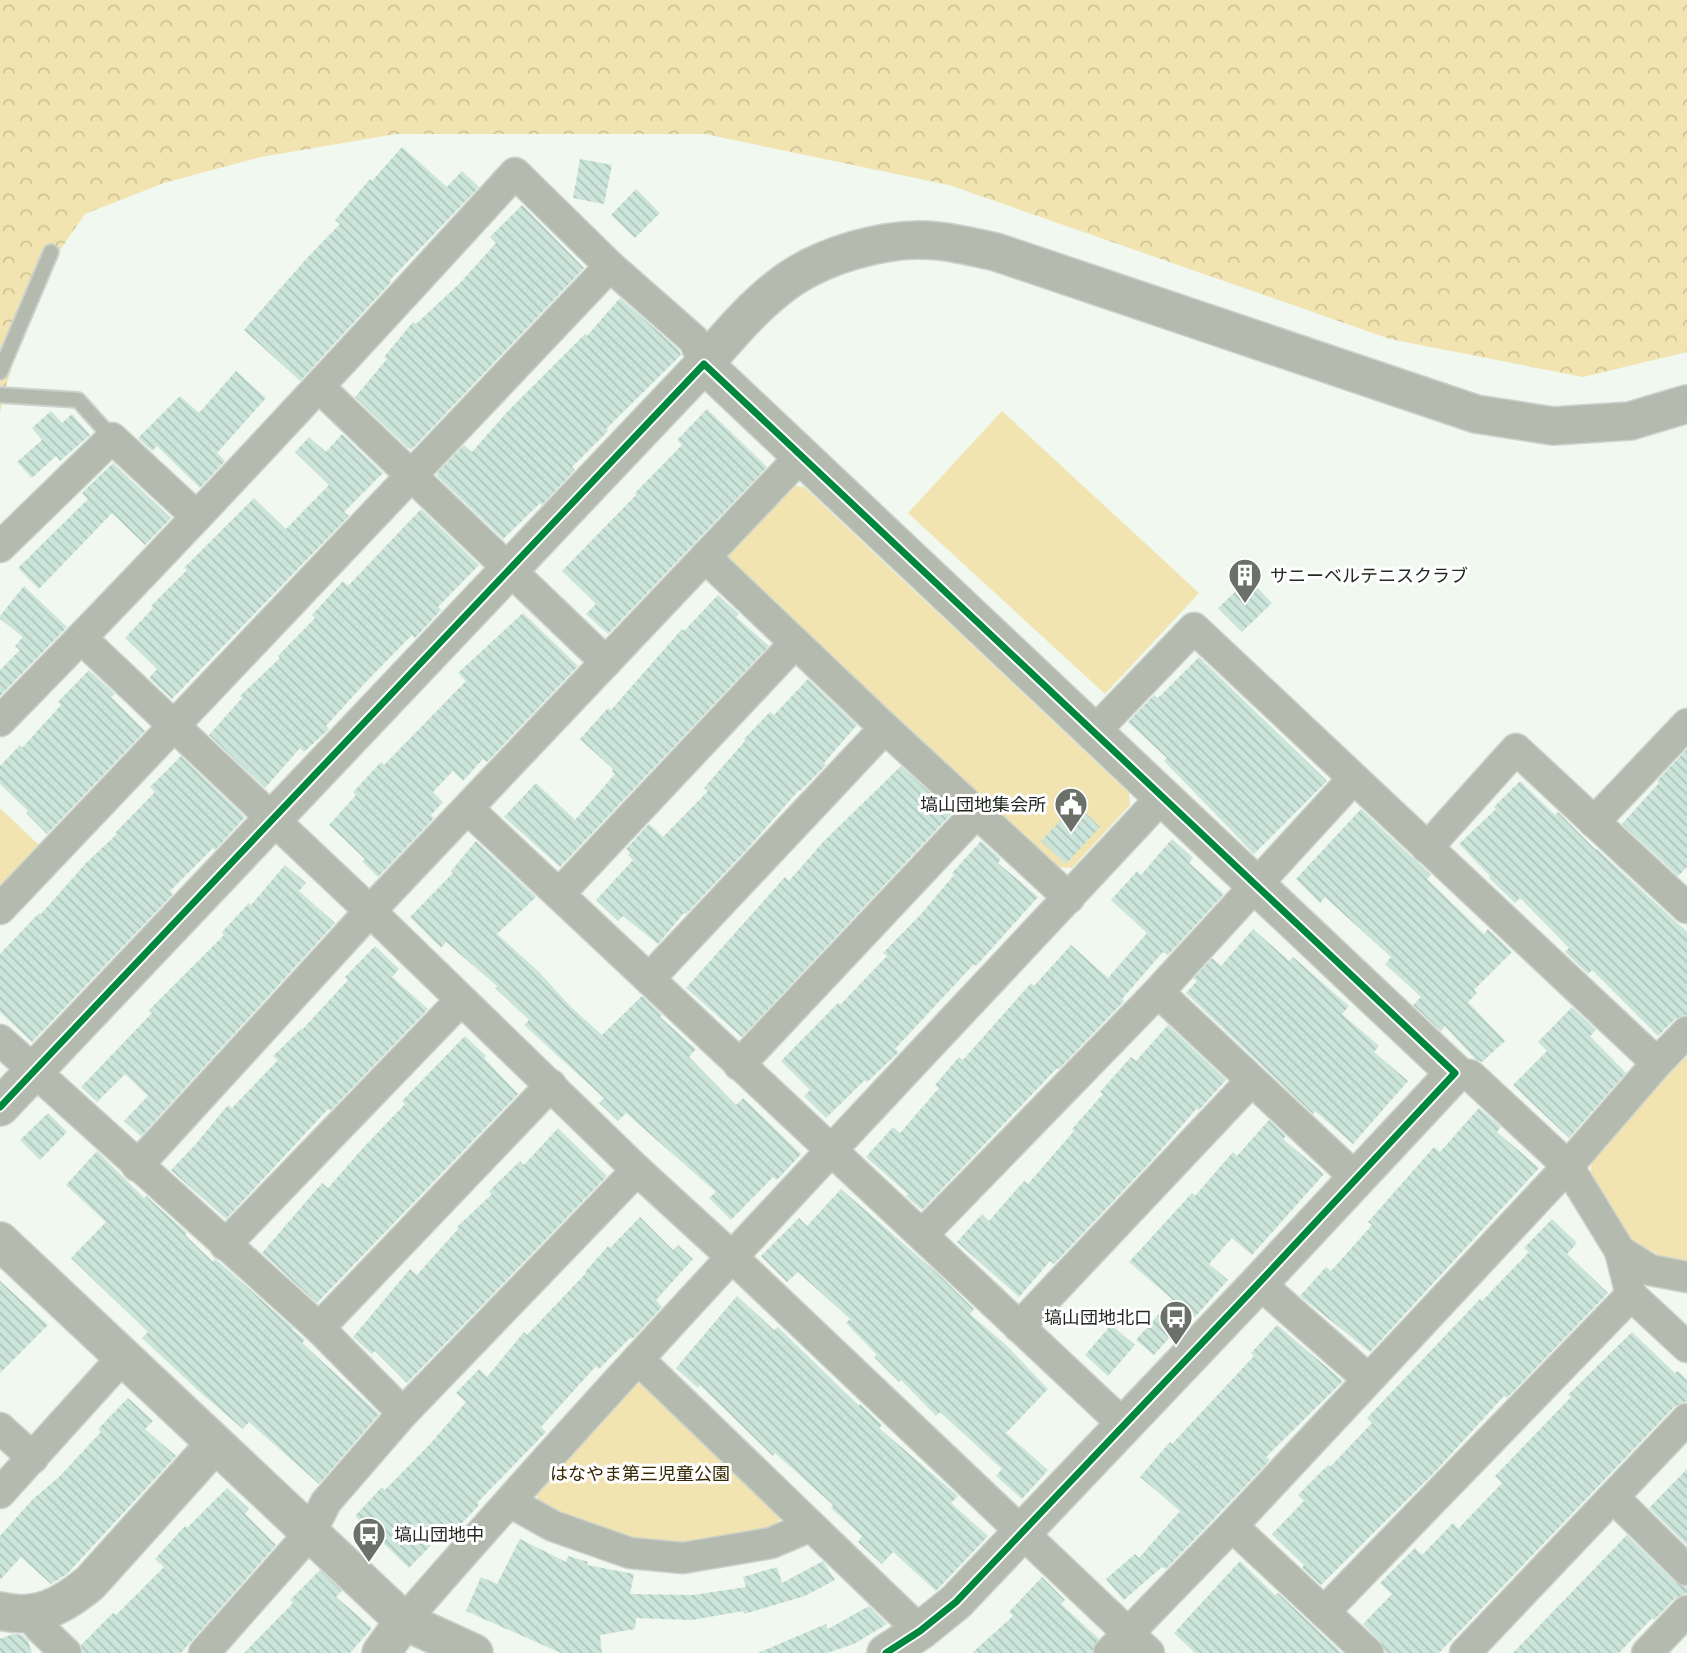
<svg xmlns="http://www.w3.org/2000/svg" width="1687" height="1653" font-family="Inter,'Noto Sans JP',sans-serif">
<defs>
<pattern id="forest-crowns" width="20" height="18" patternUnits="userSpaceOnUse" patternTransform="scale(1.75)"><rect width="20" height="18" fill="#f2e4b0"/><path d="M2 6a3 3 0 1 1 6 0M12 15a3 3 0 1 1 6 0" fill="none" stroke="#cfc497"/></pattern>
<pattern id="building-back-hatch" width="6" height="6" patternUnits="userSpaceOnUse" patternTransform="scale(1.75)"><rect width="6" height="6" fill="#cbe5db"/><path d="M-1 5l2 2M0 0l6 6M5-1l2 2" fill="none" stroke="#aec4bc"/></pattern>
</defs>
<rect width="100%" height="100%" fill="#f0f8f0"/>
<polygon fill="url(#forest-crowns)" points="0,0 1687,0 1687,352 1583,377 1390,339 949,185 705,134 396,134 261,157 164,183 85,214 41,277 5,389 0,413"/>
<g fill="#f2e4b0">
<polygon points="1002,411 1199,593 1105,694 908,513"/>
<polygon points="787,485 804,487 1129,793 1130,805 1072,868 1054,867 729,562 729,547"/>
<polygon points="0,808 41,847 0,891"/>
<path d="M1687,1056V1269C1653,1253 1602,1229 1593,1189C1591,1179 1591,1167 1590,1156Z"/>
<polygon points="644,1383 783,1515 772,1532 667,1550 603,1534 540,1503 534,1489 630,1386"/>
</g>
<g fill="url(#building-back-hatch)">
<polygon points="402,147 447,187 462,171 479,187 390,280 391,282 300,381 244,330 307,258 340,224 335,220 370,179 372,181"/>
<polygon points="580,159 612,165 604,204 573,198"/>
<polygon points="636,189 660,213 635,238 611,215"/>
<polygon points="522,205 584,268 412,449 408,448 355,397 387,359 384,357 413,322 416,324 460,283 496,243 490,237"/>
<polygon points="620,298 679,350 681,355 606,429 608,431 572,467 575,470 542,505 540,503 503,539 437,476 437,473 464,445 472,452 508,411 585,334 587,336"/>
<polygon points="236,371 266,398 217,453 225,461 200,488 157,446 152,451 138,438 180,396 199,413"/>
<polygon points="707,409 767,467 608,634 586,614 596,604 562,571 636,495 635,493 682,445 677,440"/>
<polygon points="51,411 62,423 72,414 90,435 60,461 56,456 32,478 17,462 42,440 32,428"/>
<polygon points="342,434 383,473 344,512 349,516 172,699 149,678 157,669 125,638 153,608 151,606 187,570 184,568 254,498 286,529 329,485 295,452 309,437 326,452"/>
<polygon points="113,463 171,518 145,545 112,513 39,589 18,568 88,499 82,493"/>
<polygon points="421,509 479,565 438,607 441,610 415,638 412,635 364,684 326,726 329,729 304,752 300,748 265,788 209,735 242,698 240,696 280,658 278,656 315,618 312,615 343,581 348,586"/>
<polygon points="1249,579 1272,603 1242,632 1218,608"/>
<polygon points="24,586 67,627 0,696 0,670 20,650 15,646 23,637 0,619 0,616"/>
<polygon points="718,595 739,614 736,617 769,646 560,867 504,817 536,783 575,820 615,774 612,771 613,769 580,739 608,708 611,710 682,629 684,631"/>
<polygon points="523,613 578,666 487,762 483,759 463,781 453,771 433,792 443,802 431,815 434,818 378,877 362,861 365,859 329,825 356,795 353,792 381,762 384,765 466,681 458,673"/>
<polygon points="1199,657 1327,781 1254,854 1164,761 1167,758 1128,722 1154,695 1158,698"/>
<polygon points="89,670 115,694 111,697 145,731 47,834 26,813 28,811 0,784 0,766 20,745 22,748 61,705 58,702"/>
<polygon points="808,679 857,725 824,763 826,765 800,791 799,790 748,848 686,914 684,913 658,944 623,916 618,921 596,900 633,860 628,855 630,852 626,849 649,824 663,837 708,791 704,788 745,741 744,739 770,712 774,715"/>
<polygon points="1687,749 1687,867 1678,876 1622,824 1659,783 1657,781"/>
<polygon points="181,756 245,817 215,850 213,848 170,891 173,894 32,1042 0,1012 0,954 39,913 41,914 86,863 117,834 115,833 155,792 150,787"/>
<polygon points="901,766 952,813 742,1037 686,988 785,877 789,881 824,841"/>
<polygon points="1520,781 1555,815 1558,812 1596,850 1597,849 1687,932 1687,1015 1675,1019 1658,1036 1592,970 1588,974 1565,952 1569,948 1520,898 1515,903 1489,878 1490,876 1459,844 1496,809 1494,807"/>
<polygon points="1076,804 1100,827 1066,864 1041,841"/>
<polygon points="1361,809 1431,875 1427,879 1484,934 1488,929 1512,952 1474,990 1477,993 1468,1002 1505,1041 1482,1062 1475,1059 1445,1026 1441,1031 1413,1005 1421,997 1385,964 1391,957 1325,897 1320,903 1296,879"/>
<polygon points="1172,839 1193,858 1189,863 1224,894 1168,955 1163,952 1122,999 1124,1001 1059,1069 1057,1068 922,1210 906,1196 908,1194 866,1157 893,1127 900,1133 939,1088 935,1085 959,1057 963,1060 1031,983 1034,986 1071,945 1108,978 1147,933 1111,900 1137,871 1141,875"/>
<polygon points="476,841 536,897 497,934 538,971 572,1008 602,1035 642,996 662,1015 660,1017 696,1049 689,1057 736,1105 743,1098 801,1154 777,1180 773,1177 731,1220 709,1198 716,1192 626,1113 618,1121 599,1103 604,1098 524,1025 529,1020 495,988 497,986 446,942 441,948 410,917 453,873 451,871"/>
<polygon points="981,841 1001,859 998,863 1038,897 976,966 974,964 895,1049 899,1052 867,1082 865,1080 826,1118 804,1096 810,1090 781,1061 838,1003 840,1005 887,956 883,953 922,913 954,875 952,873"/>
<polygon points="285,865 306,883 299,891 335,923 141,1136 124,1121 148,1096 125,1074 97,1102 81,1087 152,1013 149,1010 224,935 222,932 249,903 251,905"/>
<polygon points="1253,929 1289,961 1293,957 1349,1006 1342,1014 1379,1046 1374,1052 1408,1081 1353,1144 1315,1111 1313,1114 1186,993 1197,981 1194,978 1212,958 1221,966"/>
<polygon points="375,946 399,969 392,977 428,1009 330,1111 328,1109 226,1219 171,1170 195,1145 228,1105 232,1108 278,1060 273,1056 301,1029 302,1030 348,980 345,977"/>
<polygon points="1572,1007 1596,1030 1590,1036 1626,1073 1569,1138 1513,1085 1547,1051 1538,1042"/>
<polygon points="1168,1025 1226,1080 1199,1110 1197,1108 1154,1158 1054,1264 1050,1261 1019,1297 957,1242 982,1214 989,1221 1024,1181 1028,1184 1074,1131 1072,1129 1103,1094 1100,1092 1131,1057 1136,1061"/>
<polygon points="465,1036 486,1056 484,1058 518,1094 317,1303 262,1253 322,1183 328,1188 363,1148 405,1104 402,1101"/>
<polygon points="1479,1108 1501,1127 1497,1132 1539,1168 1370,1352 1300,1296 1326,1267 1331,1271 1372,1225 1368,1222 1434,1147 1440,1152"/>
<polygon points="48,1113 67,1132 40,1160 20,1140"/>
<polygon points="1269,1120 1286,1136 1283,1139 1324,1174 1252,1255 1232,1238 1209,1264 1228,1280 1195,1317 1191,1313 1154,1355 1136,1340 1172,1299 1129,1262 1192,1193 1195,1196 1233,1152 1237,1156"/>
<polygon points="558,1128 607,1176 407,1383 375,1351 372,1354 353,1337 410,1269 417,1275 458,1229 457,1227 492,1194 489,1191 520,1161 524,1165"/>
<polygon points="97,1151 144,1198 146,1196 187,1233 185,1235 213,1262 215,1259 219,1262 293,1328 292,1329 305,1340 302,1343 379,1414 319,1484 249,1422 243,1429 202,1394 142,1338 148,1332 71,1258 106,1222 66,1185"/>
<polygon points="841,1189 936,1272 974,1309 970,1314 1005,1344 1048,1389 1006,1433 1048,1470 1022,1499 996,1476 1002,1469 940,1412 936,1416 901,1380 899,1382 874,1357 877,1355 846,1323 850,1319 798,1272 787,1282 761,1256 799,1218 807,1226"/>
<polygon points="640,1217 673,1250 678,1245 693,1259 656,1300 662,1307 638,1333 632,1339 630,1338 599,1369 596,1366 541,1427 546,1432 477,1503 479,1505 447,1539 442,1534 409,1568 355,1516 382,1487 385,1490 431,1443 466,1402 456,1393 479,1369 487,1377 524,1332 527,1335 586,1273 585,1272 608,1246 610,1248"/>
<polygon points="1552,1219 1577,1243 1567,1254 1608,1293 1507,1398 1504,1396 1432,1475 1321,1585 1302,1568 1304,1565 1272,1534 1304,1501 1298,1495 1328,1465 1330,1467 1372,1423 1367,1418 1480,1299 1482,1301 1529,1252 1524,1248"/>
<polygon points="0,1281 48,1325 0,1373"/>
<polygon points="737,1296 774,1330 778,1327 859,1406 860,1404 882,1425 879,1428 958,1496 951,1503 988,1536 936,1591 893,1552 882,1564 858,1542 862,1536 831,1508 833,1505 775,1453 773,1456 700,1385 698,1388 676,1368"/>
<polygon points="1111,1325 1135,1345 1108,1376 1085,1355"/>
<polygon points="1277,1325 1343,1381 1266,1457 1270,1460 1166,1569 1162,1567 1124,1600 1106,1579 1135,1554 1139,1558 1180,1511 1140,1477 1170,1442 1172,1444 1254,1356 1251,1353"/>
<polygon points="1632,1332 1675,1373 1678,1371 1687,1380 1687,1401 1674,1407 1439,1653 1385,1653 1380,1641 1363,1624 1392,1594 1380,1583 1415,1548 1422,1555 1453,1523 1458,1529 1502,1483 1495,1476 1571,1397 1568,1395"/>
<polygon points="128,1398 153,1421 145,1429 176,1456 67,1574 51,1584 21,1557 0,1580 0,1536 33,1499 59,1477 101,1432 98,1429"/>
<polygon points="1687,1469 1687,1545 1649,1508"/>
<polygon points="227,1488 249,1509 245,1514 276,1545 181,1653 83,1653 81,1645 113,1613 116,1615 164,1567 155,1559 185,1526 187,1528"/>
<polygon points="1627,1535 1675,1582 1687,1587 1687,1593 1674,1599 1654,1620 1652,1618 1619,1653 1513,1653"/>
<polygon points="520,1539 566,1562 568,1556 588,1562 587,1565 634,1574 630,1594 693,1595 746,1587 743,1577 777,1567 782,1583 823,1561 835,1580 805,1596 744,1614 743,1611 692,1620 636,1618 635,1629 600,1635 602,1653 561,1653 466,1611 481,1577 497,1584"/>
<polygon points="1240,1561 1275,1595 1278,1593 1342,1653 1195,1653 1174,1633"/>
<polygon points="320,1570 342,1591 336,1597 372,1628 350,1653 244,1653 293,1603 290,1600"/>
<polygon points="1042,1577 1065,1600 1061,1604 1099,1639 1092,1653 972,1653 1013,1616 1009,1612"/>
<polygon points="869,1606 887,1624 854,1644 827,1653 758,1653 826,1624 828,1629"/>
<polygon points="13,1634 23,1635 28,1641 32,1653 0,1653 0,1639"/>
</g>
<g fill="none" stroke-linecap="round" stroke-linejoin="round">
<defs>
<g id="service">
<polyline points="0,372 51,252"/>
<polyline points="0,395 78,400 112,438"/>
</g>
<g id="minor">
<polyline points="319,387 606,662"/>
<polyline points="0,547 112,438 196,516"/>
<polyline points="705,557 885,728 1069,898"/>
<polyline points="81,638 370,911 637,1170 732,1257 1149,1653"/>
<path d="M0,721C176,542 346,358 515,173L610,266L694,340L704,364"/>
<polyline points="1094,732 1194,628 1657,1063"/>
<path d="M468,809C687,1014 906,1219 1124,1425"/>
<polyline points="1594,822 1687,724"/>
<polyline points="1427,848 1516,749 1687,908"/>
<polyline points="559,894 795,643"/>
<polyline points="0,909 610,266"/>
<polyline points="649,979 885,728"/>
<polyline points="1158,992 1357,1179"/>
<polyline points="0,1040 319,1328 403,1413"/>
<polyline points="739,1065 976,813"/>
<polyline points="1455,1073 1470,1075 1568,1166 1620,1251 1631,1295 1687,1347"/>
<polyline points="137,1166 370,911 801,456"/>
<polyline points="923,1234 1158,992 1353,779"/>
<polyline points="225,1245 461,1000"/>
<polyline points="1620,1251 1650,1270 1687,1277"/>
<polyline points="1259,1283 1368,1379"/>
<polyline points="1019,1327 1251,1081"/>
<polyline points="319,1328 551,1085"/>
<polyline points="638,1359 920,1631"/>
<polyline points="0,1428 33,1458"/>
<polyline points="0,1493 123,1357"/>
<polyline points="1614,1498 1687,1570"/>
<polyline points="510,1502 553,1526 630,1553 683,1558 771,1543 811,1526"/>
<polyline points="1232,1526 1368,1653"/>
<polyline points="1324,1612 1631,1295"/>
<polyline points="29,1613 39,1627 66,1653"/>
<path d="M404,1621C649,1339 908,1070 1162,797"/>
<polyline points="204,1653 311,1532 326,1502 403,1413 637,1170"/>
<polyline points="1109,1653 1232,1526 1568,1166 1657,1063 1687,1032"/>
<polyline points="1465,1653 1687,1419"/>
<polyline points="1647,1653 1687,1611"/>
</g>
<g id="tertiary">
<path d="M704,364C727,338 750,310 778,288C817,256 888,235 938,241C958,243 977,248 996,252L1476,414L1553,426L1630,421L1687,404"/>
<polyline points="0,1107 704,364 1455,1073 1259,1283 956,1602 920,1631 886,1653"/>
<polyline points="0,1241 404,1621 474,1653"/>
<path d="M0,1611C37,1620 62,1606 90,1583L215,1444"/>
<polyline points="381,1653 404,1621"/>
</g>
</defs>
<use href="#service" stroke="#ccd2cc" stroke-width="18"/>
<use href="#minor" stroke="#ccd2cc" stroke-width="33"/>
<use href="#tertiary" stroke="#ccd2cc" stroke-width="40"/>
<use href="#service" stroke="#b5baae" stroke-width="14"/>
<use href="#minor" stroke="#b5baae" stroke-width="30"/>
<use href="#tertiary" stroke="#b5baae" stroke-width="37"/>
<defs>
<polyline id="cycleway" points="0,1107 704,364 1455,1073 1259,1283 956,1602 920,1631 886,1653"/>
</defs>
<use href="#cycleway" stroke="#fff" stroke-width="11"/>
<use href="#cycleway" stroke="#00873e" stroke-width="7"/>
</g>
<defs>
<symbol id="building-pin" viewBox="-11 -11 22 30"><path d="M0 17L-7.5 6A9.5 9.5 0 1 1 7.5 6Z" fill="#6b716a" stroke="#fff"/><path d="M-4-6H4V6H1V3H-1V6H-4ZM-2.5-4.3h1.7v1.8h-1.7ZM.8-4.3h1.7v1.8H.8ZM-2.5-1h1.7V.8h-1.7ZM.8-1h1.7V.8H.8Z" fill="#fff"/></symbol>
<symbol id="civic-pin" viewBox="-11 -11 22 30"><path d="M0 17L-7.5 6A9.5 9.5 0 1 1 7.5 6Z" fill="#6b716a" stroke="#fff"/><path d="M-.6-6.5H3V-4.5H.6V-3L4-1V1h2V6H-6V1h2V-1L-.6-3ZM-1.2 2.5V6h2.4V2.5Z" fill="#fff"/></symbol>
<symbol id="bus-pin" viewBox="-11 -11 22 30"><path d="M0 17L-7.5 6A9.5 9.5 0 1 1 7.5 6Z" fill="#6b716a" stroke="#fff"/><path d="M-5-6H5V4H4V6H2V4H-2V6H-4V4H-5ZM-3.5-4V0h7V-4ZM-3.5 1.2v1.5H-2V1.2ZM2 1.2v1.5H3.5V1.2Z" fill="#fff"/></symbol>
</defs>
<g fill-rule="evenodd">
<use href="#building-pin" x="1226" y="556" width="38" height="52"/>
<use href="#civic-pin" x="1052" y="785" width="38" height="52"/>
<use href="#bus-pin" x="1157" y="1298" width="38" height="52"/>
<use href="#bus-pin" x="350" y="1515" width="38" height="52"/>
</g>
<g text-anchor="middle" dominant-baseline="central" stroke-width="6" stroke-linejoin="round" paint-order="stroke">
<g font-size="18" fill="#232822" stroke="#fff" text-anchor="start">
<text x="1270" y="575">サニーベルテニスクラブ</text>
<text x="1046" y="804" text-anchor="end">塙山団地集会所</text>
<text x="1152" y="1317" text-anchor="end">塙山団地北口</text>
<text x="394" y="1534">塙山団地中</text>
</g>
<g font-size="18" fill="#352800" stroke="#fff">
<text x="640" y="1473">はなやま第三児童公園</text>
</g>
</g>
</svg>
